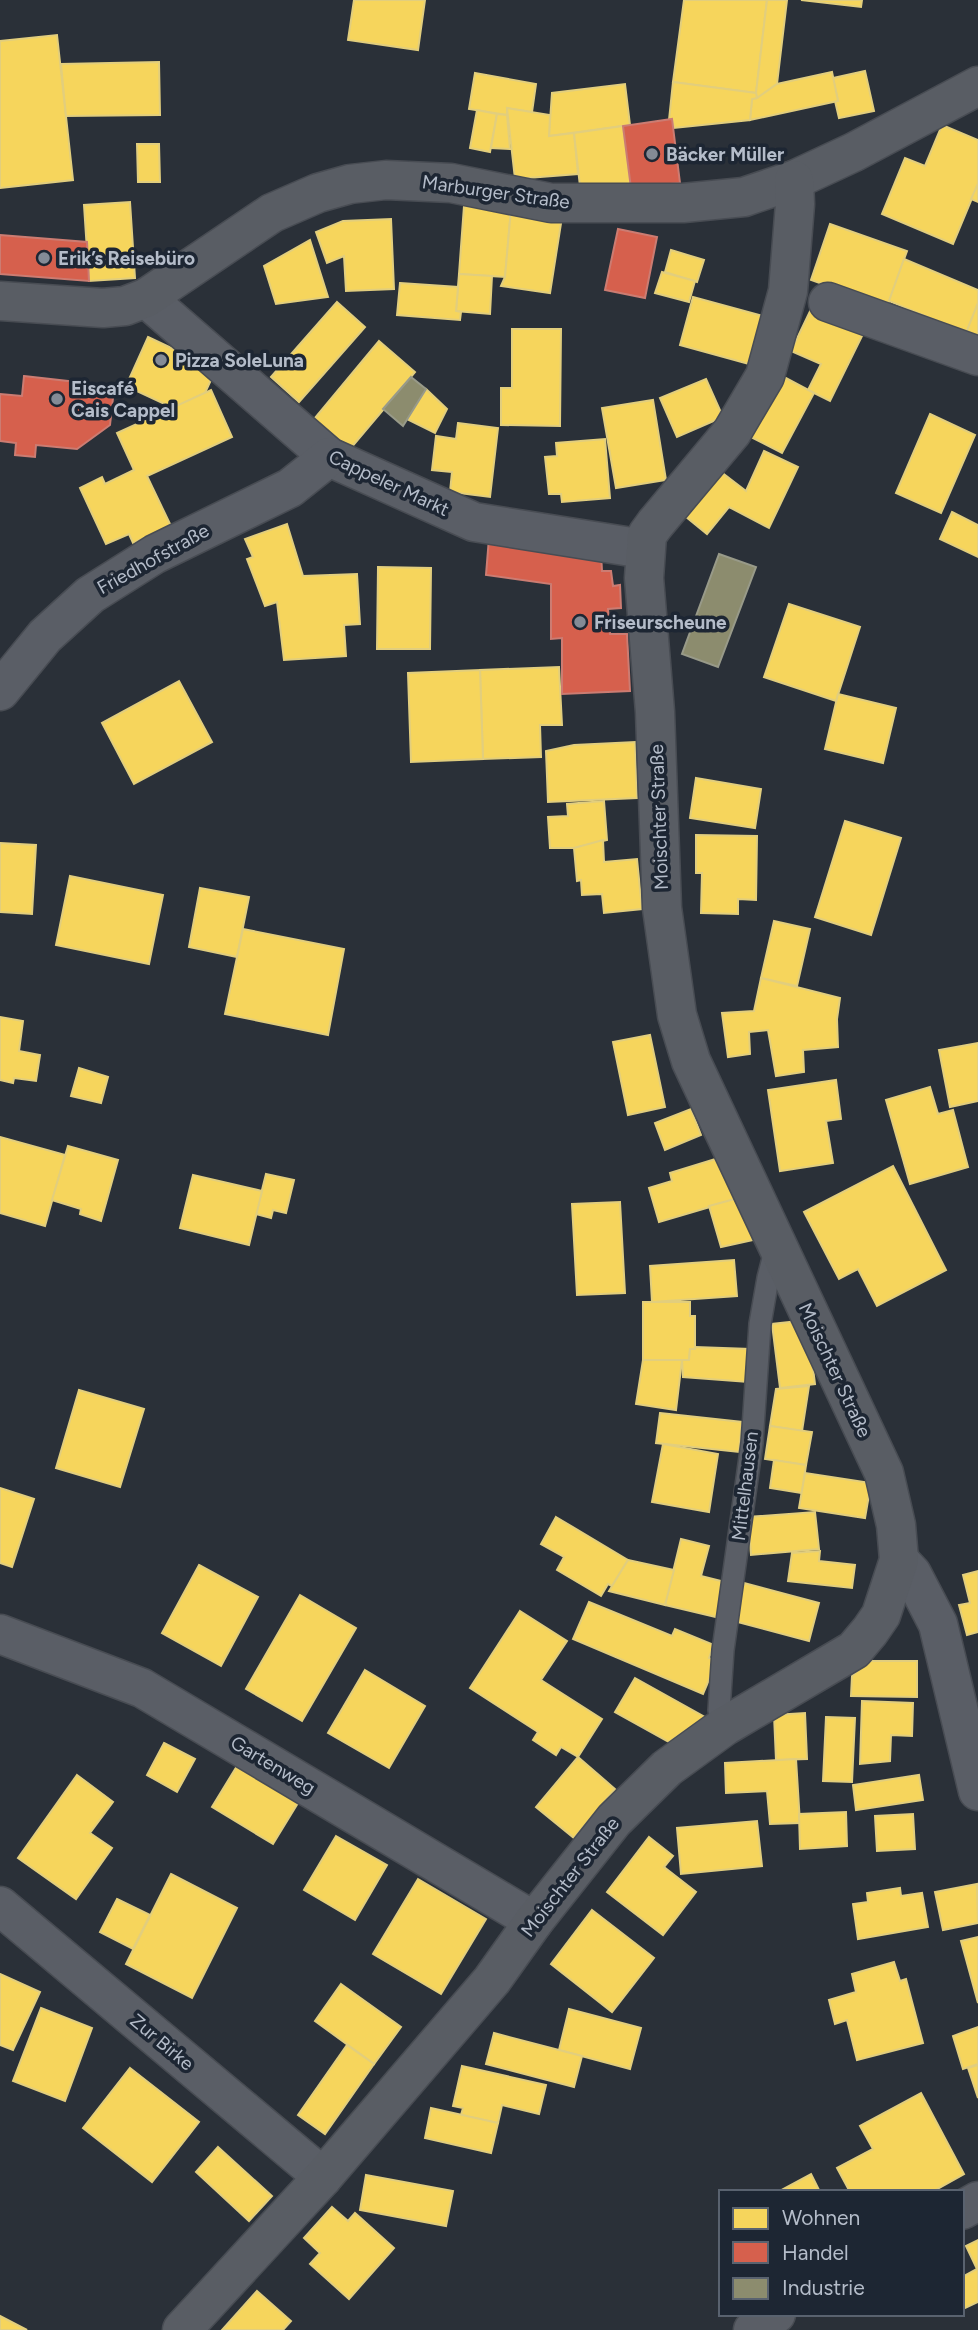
<svg xmlns="http://www.w3.org/2000/svg" width="978" height="2330" font-family="Figtree,sans-serif">
<rect width="100%" height="100%" fill="#2a3038"/>
<g fill="#f6d55c" stroke="#e2ce7d" stroke-width="2">
<polygon points="354,0 425,0 418,50 348,40"/>
<polygon points="684,0 767,0 756,93 673,82"/>
<polygon points="767,0 787,0 777,84 757,98 756,93"/>
<polygon points="801,0 862,0 861,7"/>
<polygon points="57,35 73,180 0,188 0,41"/>
<polygon points="159,62 160,115 66,116 61,64"/>
<polygon points="865,71 874,111 839,118 835,101 838,101 833,78"/>
<polygon points="832,72 838,101 750,120 752,99 757,98 777,84"/>
<polygon points="475,73 536,84 532,112 507,108 507,115 469,109"/>
<polygon points="673,82 756,93 757,98 752,99 750,120 674,128 672,119 669,120"/>
<polygon points="625,84 630,125 549,136 552,93"/>
<polygon points="507,108 550,115 549,136 574,133 578,174 515,179"/>
<polygon points="477,110 497,114 490,152 470,148"/>
<polygon points="497,114 507,115 510,149 491,148"/>
<polygon points="942,125 978,140 978,184 953,244 882,214 905,158 925,166"/>
<polygon points="623,126 631,188 581,195 574,133"/>
<polygon points="137,144 159,144 160,182 138,182"/>
<polygon points="978,184 978,202 971,199"/>
<polygon points="130,202 135,278 89,281 84,205"/>
<polygon points="464,206 511,209 505,277 459,274"/>
<polygon points="511,209 562,217 550,293 501,286 505,277"/>
<polygon points="391,219 394,289 346,291 344,256 327,263 316,232 343,221"/>
<polygon points="830,224 907,251 887,307 811,280"/>
<polygon points="310,240 328,297 276,304 264,266"/>
<polygon points="671,250 704,260 697,282 665,272"/>
<polygon points="904,259 978,290 978,303 966,333 889,301"/>
<polygon points="662,272 695,281 689,302 655,293"/>
<polygon points="459,274 492,276 490,314 456,311"/>
<polygon points="400,283 458,287 456,311 461,312 460,320 397,315"/>
<polygon points="693,297 763,316 749,364 680,345"/>
<polygon points="337,302 365,327 299,402 271,377"/>
<polygon points="978,303 978,338 966,333"/>
<polygon points="812,307 864,332 830,401 808,390 821,364 791,351"/>
<polygon points="512,329 561,329 560,426 501,425 501,388 512,388"/>
<polygon points="148,337 216,369 205,393 173,408 126,386"/>
<polygon points="379,341 415,372 350,449 314,419"/>
<polygon points="782,376 814,393 782,453 749,436"/>
<polygon points="706,379 723,417 677,437 660,398"/>
<polygon points="426,389 447,409 435,433 407,419"/>
<polygon points="211,390 232,437 147,476 171,526 133,543 129,534 106,544 80,488 102,477 105,484 134,470 117,433"/>
<polygon points="653,400 666,480 616,488 602,408"/>
<polygon points="930,414 975,435 941,513 896,493"/>
<polygon points="458,423 498,428 490,497 450,492 452,472 432,470 436,436 456,439"/>
<polygon points="605,439 610,498 562,502 561,494 549,494 545,457 557,456 556,443"/>
<polygon points="764,451 798,467 769,528 729,507 707,534 685,516 721,472 746,491"/>
<polygon points="952,512 978,525 978,557 940,539"/>
<polygon points="287,524 303,576 357,574 360,624 344,625 346,656 284,660 277,602 265,606 247,559 253,557 245,539"/>
<polygon points="378,567 431,568 430,649 377,649"/>
<polygon points="789,604 860,627 836,701 764,677"/>
<polygon points="559,667 562,725 540,725 541,757 483,759 480,670"/>
<polygon points="480,670 483,759 411,762 408,673"/>
<polygon points="179,681 212,742 134,784 102,723"/>
<polygon points="838,694 896,708 883,763 825,749"/>
<polygon points="635,742 637,798 548,802 546,751 574,745"/>
<polygon points="696,778 761,789 755,828 690,818"/>
<polygon points="604,801 607,840 574,848 550,848 548,817 568,816 567,804"/>
<polygon points="845,821 901,838 871,935 815,917"/>
<polygon points="696,835 757,836 756,900 738,899 738,914 701,913 702,873 696,873"/>
<polygon points="603,840 604,862 637,859 642,909 604,913 602,894 582,895 581,880 577,881 574,848"/>
<polygon points="0,843 36,845 32,914 0,912"/>
<polygon points="70,876 163,895 149,964 56,945"/>
<polygon points="200,888 249,897 237,957 189,947"/>
<polygon points="774,921 810,929 797,986 761,978"/>
<polygon points="243,929 344,949 328,1035 225,1014"/>
<polygon points="761,978 840,998 837,1019 838,1047 803,1050 804,1072 776,1076 768,1030 749,1032 750,1054 728,1057 722,1013 754,1011"/>
<polygon points="0,1017 23,1021 19,1051 40,1055 36,1081 14,1078 13,1083 0,1080"/>
<polygon points="650,1035 665,1107 628,1115 613,1042"/>
<polygon points="978,1043 978,1101 950,1107 939,1050"/>
<polygon points="79,1068 108,1077 101,1103 71,1096"/>
<polygon points="836,1080 841,1119 826,1121 833,1163 780,1171 768,1090"/>
<polygon points="930,1087 938,1114 953,1110 968,1167 910,1184 886,1100"/>
<polygon points="691,1109 701,1135 665,1150 655,1123"/>
<polygon points="0,1137 65,1155 45,1226 0,1213"/>
<polygon points="68,1146 118,1160 101,1221 80,1214 81,1209 52,1200"/>
<polygon points="725,1156 737,1199 659,1222 649,1188 672,1181 670,1173"/>
<polygon points="893,1166 946,1270 877,1306 858,1269 839,1279 804,1212"/>
<polygon points="266,1174 294,1180 286,1213 273,1210 271,1218 256,1214"/>
<polygon points="193,1175 262,1191 249,1245 180,1228"/>
<polygon points="742,1197 753,1240 721,1247 709,1206"/>
<polygon points="620,1202 625,1293 577,1295 572,1204"/>
<polygon points="734,1260 737,1296 652,1302 650,1266"/>
<polygon points="643,1302 690,1302 690,1316 695,1316 695,1349 690,1349 689,1360 643,1360"/>
<polygon points="807,1320 815,1384 780,1388 772,1324"/>
<polygon points="695,1347 750,1349 748,1382 683,1377 682,1360 689,1360 690,1349 695,1349"/>
<polygon points="643,1360 682,1360 676,1410 636,1404"/>
<polygon points="809,1386 802,1431 770,1426 776,1389"/>
<polygon points="79,1390 144,1409 120,1487 56,1468"/>
<polygon points="660,1413 742,1422 739,1452 656,1443"/>
<polygon points="770,1426 812,1432 806,1465 765,1459"/>
<polygon points="663,1444 718,1454 709,1512 652,1502"/>
<polygon points="774,1460 806,1465 802,1493 770,1488"/>
<polygon points="805,1473 871,1483 865,1518 799,1508"/>
<polygon points="0,1488 34,1499 12,1567 0,1563"/>
<polygon points="815,1512 819,1549 751,1555 748,1517"/>
<polygon points="556,1517 628,1560 612,1586 608,1584 601,1596 557,1570 564,1557 541,1544"/>
<polygon points="681,1539 709,1546 701,1576 729,1583 720,1618 665,1605"/>
<polygon points="820,1551 819,1561 855,1565 852,1588 788,1581 792,1553"/>
<polygon points="628,1560 674,1570 665,1605 609,1591"/>
<polygon points="199,1565 258,1597 221,1666 162,1633"/>
<polygon points="978,1571 978,1632 967,1635 959,1605 970,1603 963,1575"/>
<polygon points="744,1583 819,1603 809,1641 734,1621"/>
<polygon points="300,1595 356,1628 302,1721 246,1689"/>
<polygon points="589,1602 672,1636 675,1629 714,1645 709,1658 717,1661 703,1694 573,1639"/>
<polygon points="520,1611 567,1641 541,1680 602,1719 578,1757 561,1747 556,1755 533,1740 538,1732 470,1688"/>
<polygon points="868,1661 917,1661 917,1697 851,1696 852,1676"/>
<polygon points="365,1670 425,1706 389,1768 328,1733"/>
<polygon points="635,1678 705,1717 669,1742 615,1712"/>
<polygon points="862,1701 913,1703 912,1736 891,1735 890,1761 860,1764"/>
<polygon points="805,1713 807,1759 776,1760 774,1715"/>
<polygon points="826,1717 855,1718 852,1782 823,1781"/>
<polygon points="164,1743 195,1759 177,1792 147,1775"/>
<polygon points="578,1757 615,1789 574,1838 536,1807"/>
<polygon points="796,1759 800,1823 770,1824 767,1791 726,1793 725,1763"/>
<polygon points="240,1761 301,1798 273,1844 212,1807"/>
<polygon points="77,1775 113,1802 90,1833 112,1848 76,1899 18,1858"/>
<polygon points="919,1775 923,1800 856,1810 853,1785"/>
<polygon points="846,1812 847,1846 800,1849 799,1814"/>
<polygon points="913,1814 915,1849 877,1851 875,1816"/>
<polygon points="757,1821 762,1866 681,1874 677,1828"/>
<polygon points="336,1836 387,1865 355,1920 304,1890"/>
<polygon points="649,1837 673,1856 664,1867 696,1892 663,1935 607,1892"/>
<polygon points="171,1874 237,1908 192,1998 126,1964"/>
<polygon points="418,1879 486,1919 441,1994 373,1954"/>
<polygon points="977,1884 978,1923 943,1930 935,1892"/>
<polygon points="900,1888 901,1896 922,1893 928,1927 858,1939 853,1904 868,1902 867,1893"/>
<polygon points="117,1899 150,1915 133,1949 100,1932"/>
<polygon points="592,1910 654,1958 612,2012 551,1964"/>
<polygon points="978,1937 978,2003 961,1941"/>
<polygon points="894,1962 900,1981 906,1979 923,2043 857,2060 847,2020 835,2024 829,2000 856,1992 852,1974"/>
<polygon points="0,1974 40,1992 13,2050 0,2045"/>
<polygon points="341,1984 401,2027 374,2064 315,2021"/>
<polygon points="41,2008 92,2028 65,2101 13,2081"/>
<polygon points="569,2009 641,2028 630,2069 559,2050"/>
<polygon points="978,2027 978,2064 963,2069 953,2036"/>
<polygon points="494,2033 582,2056 574,2087 486,2064"/>
<polygon points="347,2045 374,2064 325,2134 298,2115"/>
<polygon points="978,2065 978,2098 968,2068"/>
<polygon points="462,2066 546,2085 539,2114 502,2105 498,2123 461,2115 463,2108 453,2106"/>
<polygon points="130,2068 199,2122 152,2182 83,2128"/>
<polygon points="921,2093 964,2174 932,2192 850,2192 837,2168 873,2149 860,2126"/>
<polygon points="431,2108 498,2123 491,2153 425,2138"/>
<polygon points="218,2147 272,2196 249,2221 196,2172"/>
<polygon points="811,2174 820,2192 778,2192"/>
<polygon points="366,2175 453,2191 446,2226 360,2210"/>
<polygon points="332,2207 348,2221 355,2213 394,2248 349,2299 310,2264 320,2253 304,2238"/>
<polygon points="978,2240 978,2302 963,2309 962,2277 977,2269 966,2246"/>
<polygon points="257,2291 291,2321 283,2330 222,2330"/>
<polygon points="0,2316 27,2330 0,2330"/>
</g>
<g fill="#d6604d" stroke="#cc7c72" stroke-width="2">
<polygon points="672,119 680,183 631,188 623,126"/>
<polygon points="618,229 657,237 645,298 605,290"/>
<polygon points="0,235 87,242 89,281 0,274"/>
<polygon points="24,376 85,383 84,392 113,398 110,425 77,449 36,445 35,457 15,455 16,443 0,441 0,394 22,396"/>
<polygon points="489,538 601,553 602,571 611,571 613,586 620,585 621,608 608,609 610,634 627,634 630,691 562,694 562,638 551,639 551,584 486,575"/>
</g>
<g fill="#8c8c6e" stroke="#989a89" stroke-width="2">
<polygon points="411,377 426,389 403,426 383,409"/>
<polygon points="719,554 756,567 718,667 682,654"/>
</g>
<g fill="none" stroke-linecap="round" stroke-linejoin="round">
<defs>
<polyline id="lane" points="725,1726 719,1710 723,1650 752,1443 760,1324 768,1278 776,1247"/>
<g id="street">
<polyline points="146,298 329,457 474,522 644,549"/>
<polyline points="828,302 978,356"/>
<polyline points="0,691 45,636 90,595 155,554 290,488 329,457"/>
<polyline points="899,1560 912,1574 938,1624 978,1791"/>
<polyline points="0,1634 142,1688 534,1921"/>
<polyline points="0,1906 323,2177"/>
<polyline points="962,2210 978,2201"/>
<polyline points="753,2330 776,2314"/>
</g>
<g id="secondary">
<polyline points="0,301 103,308 125,306 146,298 272,213 318,193 350,184 386,180 451,183 551,203 683,203 744,197 794,180 854,152 978,86"/>
<polyline points="182,2330 323,2177 492,1980 534,1921 614,1820 667,1768 725,1726 854,1650 870,1631 881,1615 899,1560 896,1525 884,1473 691,1061 677,1015 662,908 655,712 644,578 647,535 655,524 732,432 765,376 788,291 795,204 794,180"/>
</g>
</defs>
<use href="#lane" stroke="#484c53" stroke-width="24"/>
<use href="#street" stroke="#484c53" stroke-width="41"/>
<use href="#secondary" stroke="#484c53" stroke-width="41"/>
<use href="#lane" stroke="#5a5e66" stroke-width="21"/>
<use href="#street" stroke="#5a5e66" stroke-width="38"/>
<use href="#secondary" stroke="#595d64" stroke-width="38"/>
</g>
<g fill="#848b96" stroke="#1d2633" stroke-width="2.5">
<circle cx="652" cy="154" r="7"/>
<circle cx="44" cy="258" r="7"/>
<circle cx="161" cy="360" r="7"/>
<circle cx="57" cy="399" r="7"/>
<circle cx="580" cy="622" r="7"/>
</g>
<g text-anchor="middle" dominant-baseline="central" stroke-width="7" stroke-linejoin="round" paint-order="stroke">
<g font-size="19" font-weight="bold" fill="#b4bcc9" stroke="#1d2633" text-anchor="start">
<text x="666" y="154">Bäcker Müller</text>
<text x="58" y="258">Erik’s Reisebüro</text>
<text x="175" y="360">Pizza SoleLuna</text>
<text x="71" y="388">Eiscafé<tspan x="71" dy="22">Cais Cappel</tspan></text>
<text x="594" y="622">Friseurscheune</text>
</g>
<g font-size="19" fill="#b4bcc9" stroke="#1d2633">
<text transform="translate(496 192) rotate(8)">Marburger Straße</text>
<text transform="translate(389 483) rotate(25)">Cappeler Markt</text>
<text transform="translate(153 559) rotate(-29)">Friedhofstraße</text>
<text transform="translate(659 817) rotate(-92)">Moischter Straße</text>
<text transform="translate(835 1370) rotate(65)">Moischter Straße</text>
<text transform="translate(745 1486) rotate(-83)">Mittelhausen</text>
<text transform="translate(273 1765) rotate(31)">Gartenweg</text>
<text transform="translate(570 1877) rotate(-52)">Moischter Straße</text>
<text transform="translate(162 2042) rotate(40)">Zur Birke</text>
</g>
</g>
<rect x="719" y="2190" width="245" height="126" fill="#1d2633" stroke="#59626f" stroke-width="2"/>
<rect x="733" y="2208" width="35" height="21" fill="#f6d55c" stroke="#59626f" stroke-width="2"/>
<text x="782" y="2225" font-size="21" fill="#b4bcc9">Wohnen</text>
<rect x="733" y="2242" width="35" height="21" fill="#d6604d" stroke="#59626f" stroke-width="2"/>
<text x="782" y="2260" font-size="21" fill="#b4bcc9">Handel</text>
<rect x="733" y="2278" width="35" height="21" fill="#8c8c6e" stroke="#59626f" stroke-width="2"/>
<text x="782" y="2295" font-size="21" fill="#b4bcc9">Industrie</text>
</svg>
